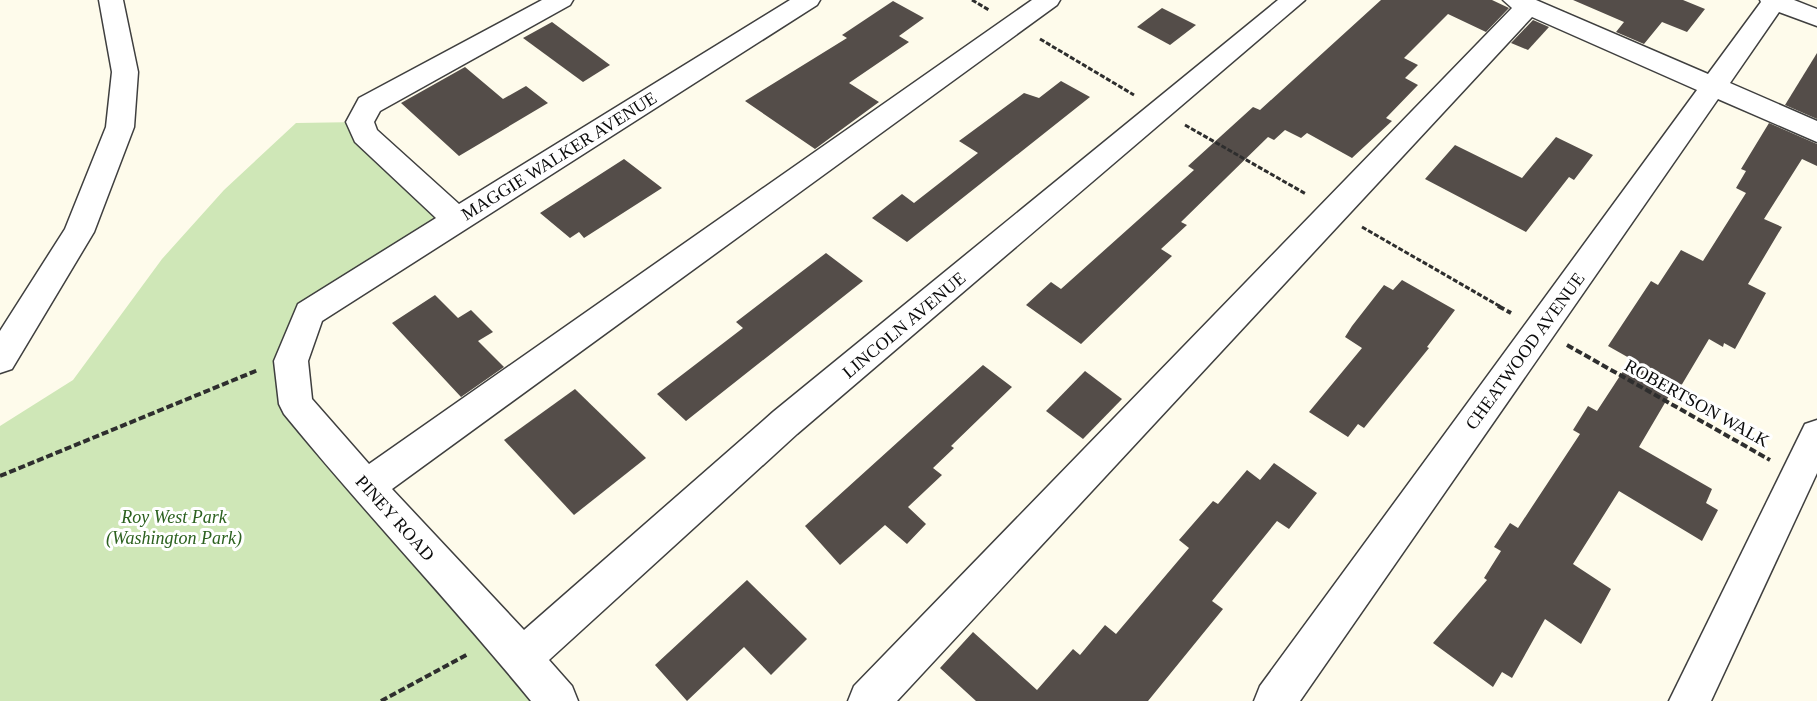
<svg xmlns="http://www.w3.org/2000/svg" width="1817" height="701" font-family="Georgia,serif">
<rect width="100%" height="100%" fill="#fefbeb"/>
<polygon fill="#cfe7b7" points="360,122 457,220 309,313 296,403 557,701 0,701 0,426 73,380 162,259 224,190 296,123"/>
<g fill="#544d49">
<polygon points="1381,0 1492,0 1509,8 1486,32 1448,14 1404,58 1418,65 1405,78 1418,85 1386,118 1392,121 1352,158 1307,133 1301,138 1285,130 1274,140 1268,137 1181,222 1187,225 1161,249 1172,256 1081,344 1026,305 1051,282 1061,289 1194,170 1188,166 1253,107 1260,110"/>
<polygon points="1573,0 1683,0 1705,9 1687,32 1662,22 1644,44 1616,32 1624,22"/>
<polygon points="893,1 924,18 899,36 909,42 849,83 879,102 815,149 745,101 847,38 842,35"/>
<polygon points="1162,8 1196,25 1170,45 1137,27"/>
<polygon points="1533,20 1549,27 1528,50 1511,43"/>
<polygon points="552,22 610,65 583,82 523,38"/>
<polygon points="1817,53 1817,119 1785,105"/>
<polygon points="465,67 503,99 526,86 548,103 459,156 401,103"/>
<polygon points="1061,81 1090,97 907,242 872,218 902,194 914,203 978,153 959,141 1024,93 1039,98"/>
<polygon points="1769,123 1817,144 1817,166 1802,159 1764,219 1782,227 1748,284 1766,293 1735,349 1724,343 1723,347 1709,339 1681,386 1676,384 1639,447 1712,489 1706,503 1718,510 1702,541 1619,491 1573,564 1611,589 1581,644 1545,619 1512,678 1502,672 1493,687 1433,643 1487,580 1484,578 1501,551 1494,547 1510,523 1518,528 1580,434 1573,430 1588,406 1597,411 1631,359 1608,346 1651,281 1658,285 1681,250 1703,261 1746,193 1736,188 1746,171 1741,169"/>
<polygon points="1556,137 1593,155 1574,180 1569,177 1526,232 1425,179 1455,145 1522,178"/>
<polygon points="624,159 662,188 584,238 579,232 570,238 540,213"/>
<polygon points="826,253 863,281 686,421 657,394 743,328 736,322"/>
<polygon points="1402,280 1455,310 1427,347 1429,348 1364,428 1358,424 1348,437 1309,412 1362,348 1345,337 1352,326 1384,285 1393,290"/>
<polygon points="435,295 458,318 471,310 493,332 478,341 504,367 461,397 392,323"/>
<polygon points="983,365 1012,387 951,446 954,448 933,468 942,475 908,507 926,524 907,544 885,525 840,565 805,526"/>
<polygon points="1085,371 1122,399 1083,439 1046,411"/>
<polygon points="575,389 646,458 574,515 504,440"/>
<polygon points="1274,463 1317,493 1289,529 1277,521 1212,601 1223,609 1148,701 976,701 940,668 973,632 1037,690 1073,649 1080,655 1105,625 1116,634 1189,548 1179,540 1213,501 1218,504 1247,470 1260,480"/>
<polygon points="747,580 807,639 771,675 744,647 687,701 655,665"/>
</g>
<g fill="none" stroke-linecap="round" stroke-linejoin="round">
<defs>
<g id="minor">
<polygon points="99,0 123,0 138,72 134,127 94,232 12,369 0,373 0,331 65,229 106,127 112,72"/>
<path d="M542,0H573L570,5L380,111L374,122L377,130L459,204L790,0H820L817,5L322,321L308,361L312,399L369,464L1032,0H1060L1057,5L392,489L524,630L773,412L1278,0H1305L797,434L549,660L572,686L578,701H531C451,603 364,512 284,414L279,404L274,361L298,304L436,218L355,142L346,122L359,98Z"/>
<polygon points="1503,0 1536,0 1708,74 1761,2 1760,0 1794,0 1817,9 1817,26 1779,12 1730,83 1817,121 1817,142 1718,99 1300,701 1254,701 1260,686 1697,90 1532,17 897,701 848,701 854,686 1512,8"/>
<polygon points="1817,420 1817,473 1711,701 1669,701 1805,424"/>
</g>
</defs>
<use href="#minor" stroke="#3f3f3f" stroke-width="3"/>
<g stroke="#2e2e2e" stroke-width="3" stroke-dasharray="5 2" stroke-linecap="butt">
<polyline points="972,0 989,10"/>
<polyline points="1040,39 1134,95"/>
<polyline points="1185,125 1306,194"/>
<polyline points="1362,227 1501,307"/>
</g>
<g stroke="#2e2e2e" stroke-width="4" stroke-dasharray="7 3" stroke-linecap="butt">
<polyline points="1498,306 1511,313"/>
<polyline points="1567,345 1770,460"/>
<polyline points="0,476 258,370"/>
<polyline points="381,701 468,654"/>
</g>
<use href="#minor" fill="#fff" fill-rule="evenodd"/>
</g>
<g text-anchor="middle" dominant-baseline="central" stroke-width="6" stroke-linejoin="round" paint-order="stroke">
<g font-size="18" fill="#0c0c0c" stroke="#fff">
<text transform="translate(559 156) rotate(-32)">MAGGIE WALKER AVENUE</text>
<text transform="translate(904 325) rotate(-40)">LINCOLN AVENUE</text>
<text transform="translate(1525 351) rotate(-54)">CHEATWOOD AVENUE</text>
<text transform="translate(1697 403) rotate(29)">ROBERTSON WALK</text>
<text transform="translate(395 518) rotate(48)">PINEY ROAD</text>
</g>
<g font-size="18" font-style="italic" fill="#2c611f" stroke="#fff">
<text x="174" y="517">Roy West Park<tspan x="174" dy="21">(Washington Park)</tspan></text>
</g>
</g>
</svg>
